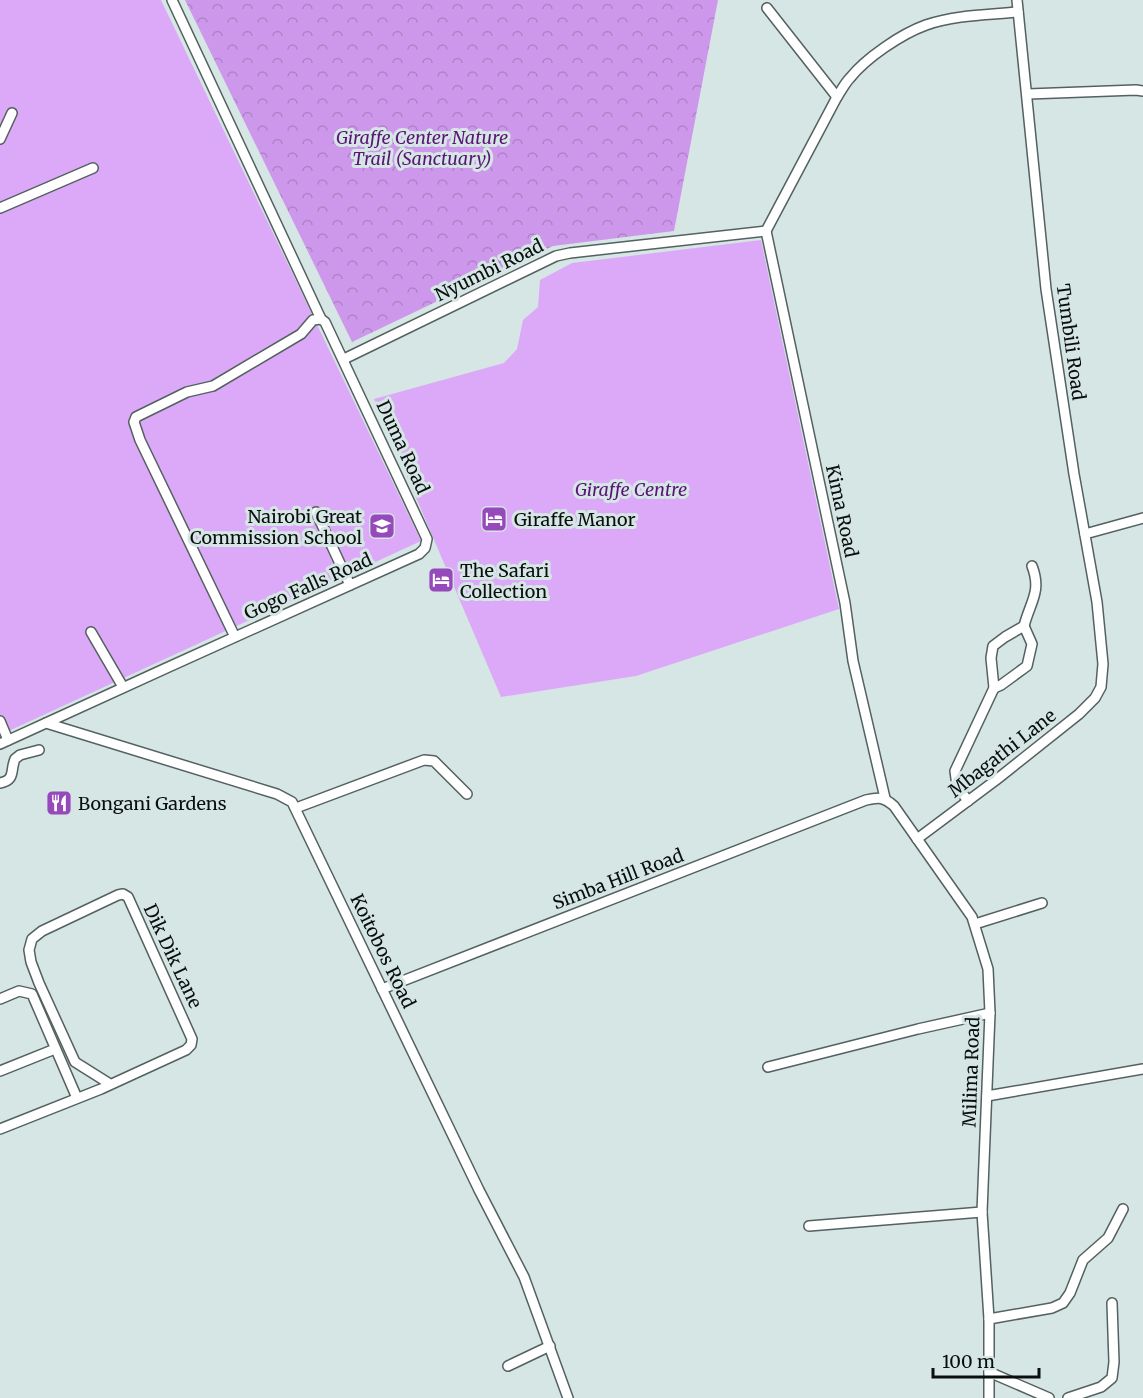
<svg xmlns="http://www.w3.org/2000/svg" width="1143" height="1398" font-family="Merriweather,serif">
<defs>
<pattern id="forest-crowns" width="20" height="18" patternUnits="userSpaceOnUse" patternTransform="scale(1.5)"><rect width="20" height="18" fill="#cd98eb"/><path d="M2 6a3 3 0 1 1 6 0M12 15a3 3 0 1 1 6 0" fill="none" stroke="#af82c8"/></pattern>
</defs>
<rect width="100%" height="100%" fill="#d6e6e4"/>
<g fill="#dca9f9">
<polygon points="0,0 161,0 421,541 0,735"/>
<polygon points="761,240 839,609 636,676 501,697 374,399 504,363 517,349 523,320 538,307 540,280 572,263"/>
</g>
<polygon fill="url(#forest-crowns)" points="185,0 718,0 674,231 553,246 352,342"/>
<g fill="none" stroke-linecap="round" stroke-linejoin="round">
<defs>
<g id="minor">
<polyline points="172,0 321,319"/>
<polyline points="767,8 837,97"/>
<polyline points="1028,94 1136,90 1143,91"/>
<polyline points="0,139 12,113"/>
<polyline points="0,208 93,168"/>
<polyline points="766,231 845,603 853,661 885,798"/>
<path d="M766,231L837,97C841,91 845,83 850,78C866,58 901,34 926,25C955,15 987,15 1018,12"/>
<polyline points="344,359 556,256 570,253 766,231"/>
<polyline points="316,512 350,585"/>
<polyline points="1085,534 1143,518"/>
<polyline points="91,632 123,687"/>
<polyline points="994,688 1001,685 1027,666 1032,644 1024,626"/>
<polyline points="0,721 8,740"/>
<path d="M46,723C170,666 294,610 419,554L425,548L427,539L325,322L321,319L313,320L301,334L213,386L187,392L136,417L134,422L140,440L235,637"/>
<polyline points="0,744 46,723 277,794 292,802 479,1190 524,1277 568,1398"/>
<path d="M0,783C16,780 10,770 15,759L20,755L39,750"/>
<path d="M968,801L957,786L955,771L994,688L991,658L993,646L1005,637L1024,626C1030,602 1042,592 1032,566"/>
<polyline points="296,808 424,760 434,761 467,794"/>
<polyline points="917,839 996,780 1079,714 1095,698 1101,687 1103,664 1097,602 1074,474 1046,289 1017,0"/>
<polyline points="975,924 1042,903"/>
<path d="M382,989L866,800C879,797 884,797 894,806L972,917L988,969L990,1013L982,1212L989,1319V1398"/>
<polyline points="0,999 19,991 32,994 77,1098"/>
<polyline points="768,1067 918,1029 990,1013"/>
<polyline points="0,1071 55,1049"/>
<polyline points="987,1096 1143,1069"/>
<polyline points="0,1129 101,1089 186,1050 191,1045 192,1039 128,897 123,894 118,895 42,931 32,939 29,950 31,962 39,983 75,1062 110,1084"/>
<polyline points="809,1226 982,1212"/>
<polyline points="989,1319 1052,1308 1063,1303 1070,1293 1083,1260 1108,1238 1123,1209"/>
<polyline points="508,1366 550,1346"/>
<polyline points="989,1372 1049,1398"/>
<polyline points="1068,1398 1101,1387 1112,1378 1114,1362 1112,1303"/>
</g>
</defs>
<use href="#minor" stroke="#53615f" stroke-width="12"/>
<use href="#minor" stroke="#fff" stroke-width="9"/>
</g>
<defs>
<symbol id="hotel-square" viewBox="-11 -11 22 22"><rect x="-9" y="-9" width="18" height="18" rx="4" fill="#9549ba" stroke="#d6e6e4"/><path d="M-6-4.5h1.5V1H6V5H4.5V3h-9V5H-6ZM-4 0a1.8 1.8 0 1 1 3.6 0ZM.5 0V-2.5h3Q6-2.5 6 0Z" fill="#fff"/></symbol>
<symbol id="school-square" viewBox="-11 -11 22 22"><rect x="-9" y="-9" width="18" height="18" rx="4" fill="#9549ba" stroke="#d6e6e4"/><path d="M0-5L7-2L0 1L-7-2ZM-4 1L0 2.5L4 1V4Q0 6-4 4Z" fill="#fff"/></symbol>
<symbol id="restaurant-square" viewBox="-11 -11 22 22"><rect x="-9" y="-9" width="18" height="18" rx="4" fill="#9549ba" stroke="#d6e6e4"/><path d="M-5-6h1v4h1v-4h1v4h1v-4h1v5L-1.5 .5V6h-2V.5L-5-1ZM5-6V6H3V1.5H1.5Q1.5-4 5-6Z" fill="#fff"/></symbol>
</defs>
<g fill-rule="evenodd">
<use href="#hotel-square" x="479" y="504" width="30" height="30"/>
<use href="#school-square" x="367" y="511" width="30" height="30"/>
<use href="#hotel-square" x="426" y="565" width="30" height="30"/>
<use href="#restaurant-square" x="44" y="788" width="30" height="30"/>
</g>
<g text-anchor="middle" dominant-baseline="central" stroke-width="6" stroke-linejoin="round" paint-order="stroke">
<g font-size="18" font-style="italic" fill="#591476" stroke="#d6e6e4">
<text x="422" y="137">Giraffe Center Nature<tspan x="422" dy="21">Trail (Sanctuary)</tspan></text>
<text x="631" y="489">Giraffe Centre</text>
</g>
<g font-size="18" fill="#090f0e" stroke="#d6e6e4">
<text transform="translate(489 270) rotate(-26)">Nyumbi Road</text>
<text transform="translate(1071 342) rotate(82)">Tumbili Road</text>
<text transform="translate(403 447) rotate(65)">Duma Road</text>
<text transform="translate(842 511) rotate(78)">Kima Road</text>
<text transform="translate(308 586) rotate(-24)">Gogo Falls Road</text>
<text transform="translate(1002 753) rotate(-38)">Mbagathi Lane</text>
<text transform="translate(618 879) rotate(-21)">Simba Hill Road</text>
<text transform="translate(383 951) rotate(64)">Koitobos Road</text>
<text transform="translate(173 956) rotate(65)">Dik Dik Lane</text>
<text transform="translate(971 1072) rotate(-88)">Milima Road</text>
</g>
<g font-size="18" fill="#090f0e" stroke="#d6e6e4" text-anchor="start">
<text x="362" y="516" text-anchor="end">Nairobi Great<tspan x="362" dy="21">Commission School</tspan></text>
<text x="514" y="519">Giraffe Manor</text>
<text x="460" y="570">The Safari<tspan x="460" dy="21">Collection</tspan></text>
<text x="78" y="803">Bongani Gardens</text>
</g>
</g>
<path d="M933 1368v9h106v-9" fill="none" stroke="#090f0e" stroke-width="3"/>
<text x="942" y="1368" font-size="18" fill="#090f0e" stroke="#d6e6e4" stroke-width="4.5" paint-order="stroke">100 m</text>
</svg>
